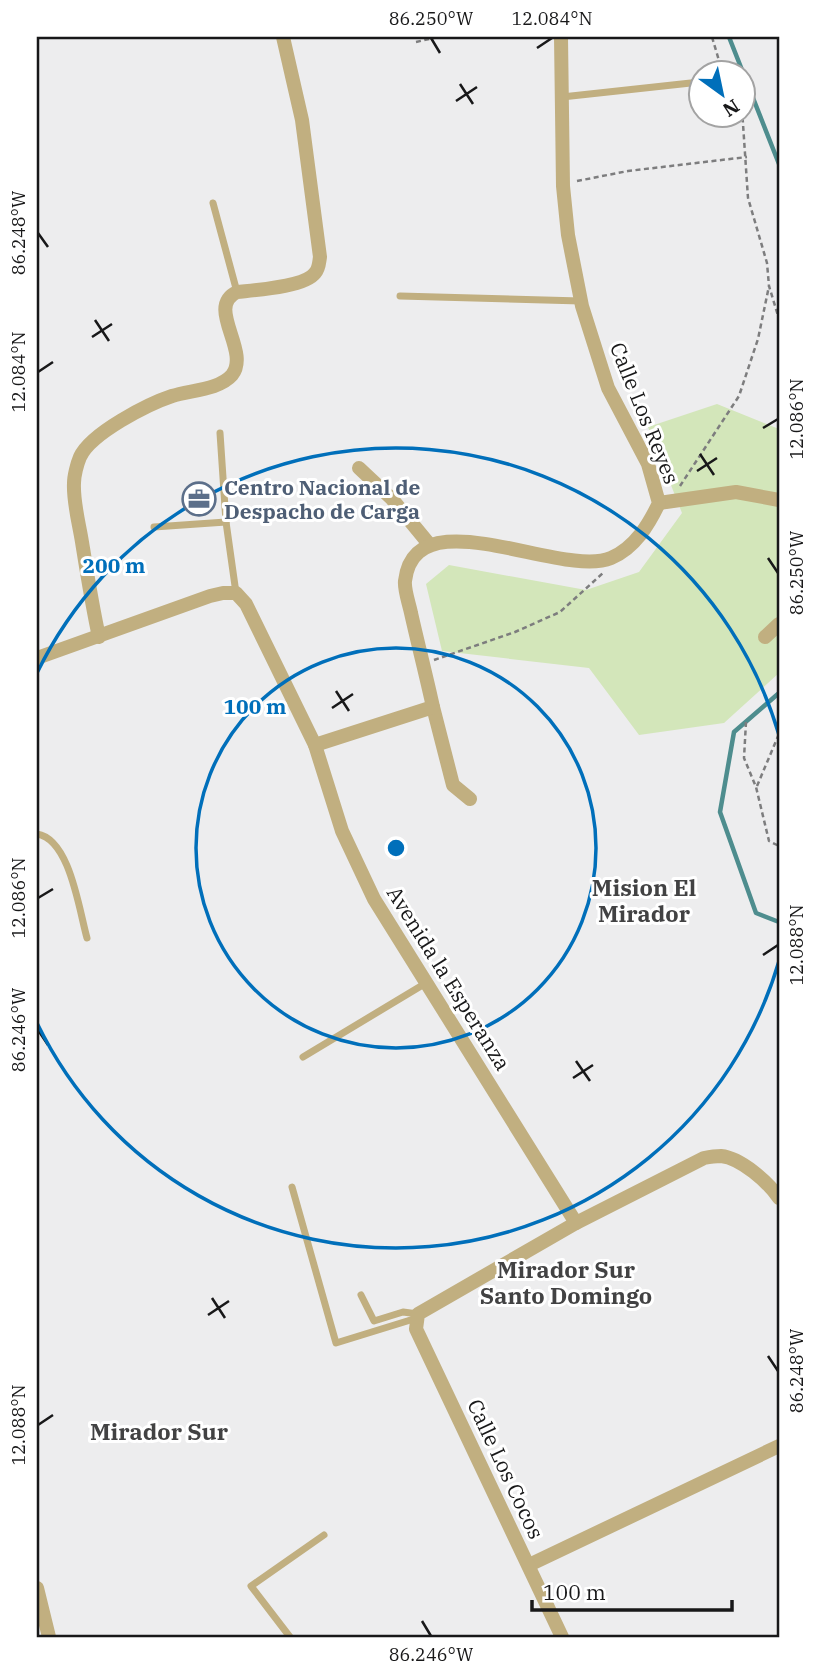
<svg xmlns="http://www.w3.org/2000/svg" width="816" height="1674" font-family="'IBM Plex Serif',serif">
<rect width="100%" height="100%" fill="#ededee"/>
<polygon fill="#d3e6ba" points="717,404 779,429 779,673 724,723 639,735 589,668 442,651 426,584 449,565 586,590 639,572 682,513 648,427"/>
<g fill="none" stroke-linecap="round" stroke-linejoin="round">
<g stroke="#4e8d8e" stroke-width="4.5">
<polyline points="729,37 779,164"/>
<polyline points="779,693 734,732 720,812 756,913 779,922"/>
</g>
<g stroke="#7d7d7e" stroke-width="2.5" stroke-dasharray="5 3.5" stroke-linecap="butt">
<polyline points="712,37 723,74"/>
<polyline points="416,42 438,37"/>
<polyline points="742,109 748,198 767,263 769,286 779,319"/>
<polyline points="577,181 628,171 747,157"/>
<polyline points="680,486 739,396 758,339 769,286"/>
<polyline points="434,660 515,632 560,612 603,573"/>
<polyline points="746,722 744,758 756,787 769,841 779,846"/>
<polyline points="757,786 779,734"/>
</g>
<g stroke="#c1af80" stroke-width="7">
<polyline points="562,97 700,82"/>
<polyline points="213,203 237,292"/>
<polyline points="400,296 581,301"/>
<polyline points="220,433 226,522 236,593"/>
<polyline points="154,527 226,522"/>
<path d="M37,834C70,839 79,910 87,938"/>
<polyline points="303,1057 426,983"/>
<polyline points="292,1187 336,1343 417,1318"/>
<polyline points="361,1295 374,1321 403,1312 418,1314"/>
<polyline points="290,1637 251,1586 324,1535"/>
</g>
<g stroke="#c1af80" stroke-width="14">
<polyline points="359,468 392,499 429,544"/>
<polyline points="659,503 736,492 779,500"/>
<path d="M99,637C92,605 87,573 82,542C79,523 73,502 74,483C74,476 77,464 80,457C91,433 148,404 172,396C190,390 219,390 232,375C251,351 205,307 237,292C255,290 305,287 315,273C319,269 319,263 320,257L302,120L283,37"/>
<polyline points="765,637 779,624"/>
<polyline points="37,658 210,596 223,593 236,593 246,604 315,745 342,831 374,899 576,1223"/>
<polyline points="433,707 453,785 470,799"/>
<path d="M315,745L433,707C426,675 418,644 411,613C409,603 404,590 405,581C415,495 561,579 611,558C635,548 649,524 659,503L648,464L608,388L582,306L568,235L563,186L561,37"/>
<polyline points="529,1565 779,1446"/>
<polyline points="37,1588 49,1637"/>
<path d="M562,1637L416,1329L418,1314L576,1223L704,1158C709,1157 715,1156 721,1156C741,1158 768,1182 779,1198"/>
</g>
</g>
<path fill="none" stroke="#181819" stroke-width="2.5" d="M431,38L440,53M537,48L552,38M460,84L473,104M456,101L477,87M38,233L48,247M95,320L109,341M92,337L112,324M38,372L53,362M763,428L778,419M700,454L714,475M697,471L717,458M768,558L778,573M336,691L349,711M332,708L353,694M38,898L53,889M763,955L778,945M38,1030L48,1045M576,1061L590,1081M573,1078L593,1065M212,1298L225,1318M208,1315L229,1301M768,1356L778,1371M38,1425L53,1415M422,1621L431,1636"/>
<g fill="none" stroke="#006fba" stroke-width="3.5">
<circle cx="396" cy="848" r="200"/>
<path d="M779 961A399 399 0 0 1 37 1023M37 673A399 399 0 0 1 779 735"/>
</g>
<defs>
<symbol id="office-ring" viewBox="-11 -11 22 22"><circle r="9.5" fill="#fff" stroke="#5c6f8a" stroke-width="1.5"/><path d="M-6-3h4V-5.5h4V-3h4V5H-6ZM-1-4.5V-3h2v-1.5ZM-6 0V1H6V0Z" fill="#5c6f8a"/></symbol>
</defs>
<g fill-rule="evenodd">
<use href="#office-ring" x="180" y="480" width="38" height="38"/>
</g>
<g text-anchor="middle" dominant-baseline="central" stroke-width="6" stroke-linejoin="round" paint-order="stroke">
<g font-size="21" fill="#181819" stroke="#fff">
<text transform="translate(645 413) rotate(68)">Calle Los Reyes</text>
<text transform="translate(449 978) rotate(58)">Avenida la Esperanza</text>
<text transform="translate(506 1469) rotate(65)">Calle Los Cocos</text>
</g>
<g font-size="21" font-weight="bold" fill="#4e5e75" stroke="#fff" text-anchor="start">
<text x="224" y="487">Centro Nacional de<tspan x="224" dy="24">Despacho de Carga</tspan></text>
</g>
<g font-size="23" font-weight="bold" fill="#424243" stroke="#fff">
<text x="644" y="887">Mision El<tspan x="644" dy="26">Mirador</tspan></text>
<text x="566" y="1269">Mirador Sur<tspan x="566" dy="26">Santo Domingo</tspan></text>
<text x="159" y="1431">Mirador Sur</text>
</g>
</g>
<circle cx="396" cy="848" r="10" fill="#006fba" stroke="#fff" stroke-width="3.5"/>
<g font-size="21" text-anchor="middle" font-weight="bold" fill="#006fba" stroke="#fff" stroke-width="6" stroke-linejoin="round" paint-order="stroke">
<text x="114" y="573">200 m</text>
<text x="255" y="714">100 m</text>
</g>
<rect width="816" height="1674" fill="none" stroke="#ffffff" stroke-width="77"/>
<g transform="translate(722 94) rotate(147)"><circle r="33" fill="#ffffff" stroke="#a3a3a3" stroke-width="2"/>
<path d="M0-5L12 26L0 18L-12 26Z" fill="#006fba"/>
<text y="-10" font-size="19" font-weight="bold" text-anchor="middle" fill="#181819">N</text>
</g>
<path d="M532 1600v10h200v-10" fill="none" stroke="#181819" stroke-width="3.5"/>
<text x="543" y="1600" font-size="21" fill="#181819" stroke="#ffffff" stroke-width="5" paint-order="stroke">100 m</text>
<rect x="38" y="38" width="740" height="1598" fill="none" stroke="#181819" stroke-width="2.5"/>
<g font-size="18" text-anchor="middle" fill="#181819">
<text x="431" y="25">86.250°W</text>
<text x="552" y="25">12.084°N</text>
<text transform="translate(19 233) rotate(-90)" y="6">86.248°W</text>
<text transform="translate(19 372) rotate(-90)" y="6">12.084°N</text>
<text transform="translate(797 419) rotate(-90)" y="6">12.086°N</text>
<text transform="translate(797 573) rotate(-90)" y="6">86.250°W</text>
<text transform="translate(19 898) rotate(-90)" y="6">12.086°N</text>
<text transform="translate(797 945) rotate(-90)" y="6">12.088°N</text>
<text transform="translate(19 1030) rotate(-90)" y="6">86.246°W</text>
<text transform="translate(797 1371) rotate(-90)" y="6">86.248°W</text>
<text transform="translate(19 1425) rotate(-90)" y="6">12.088°N</text>
<text x="431" y="1661">86.246°W</text>
</g>
</svg>
